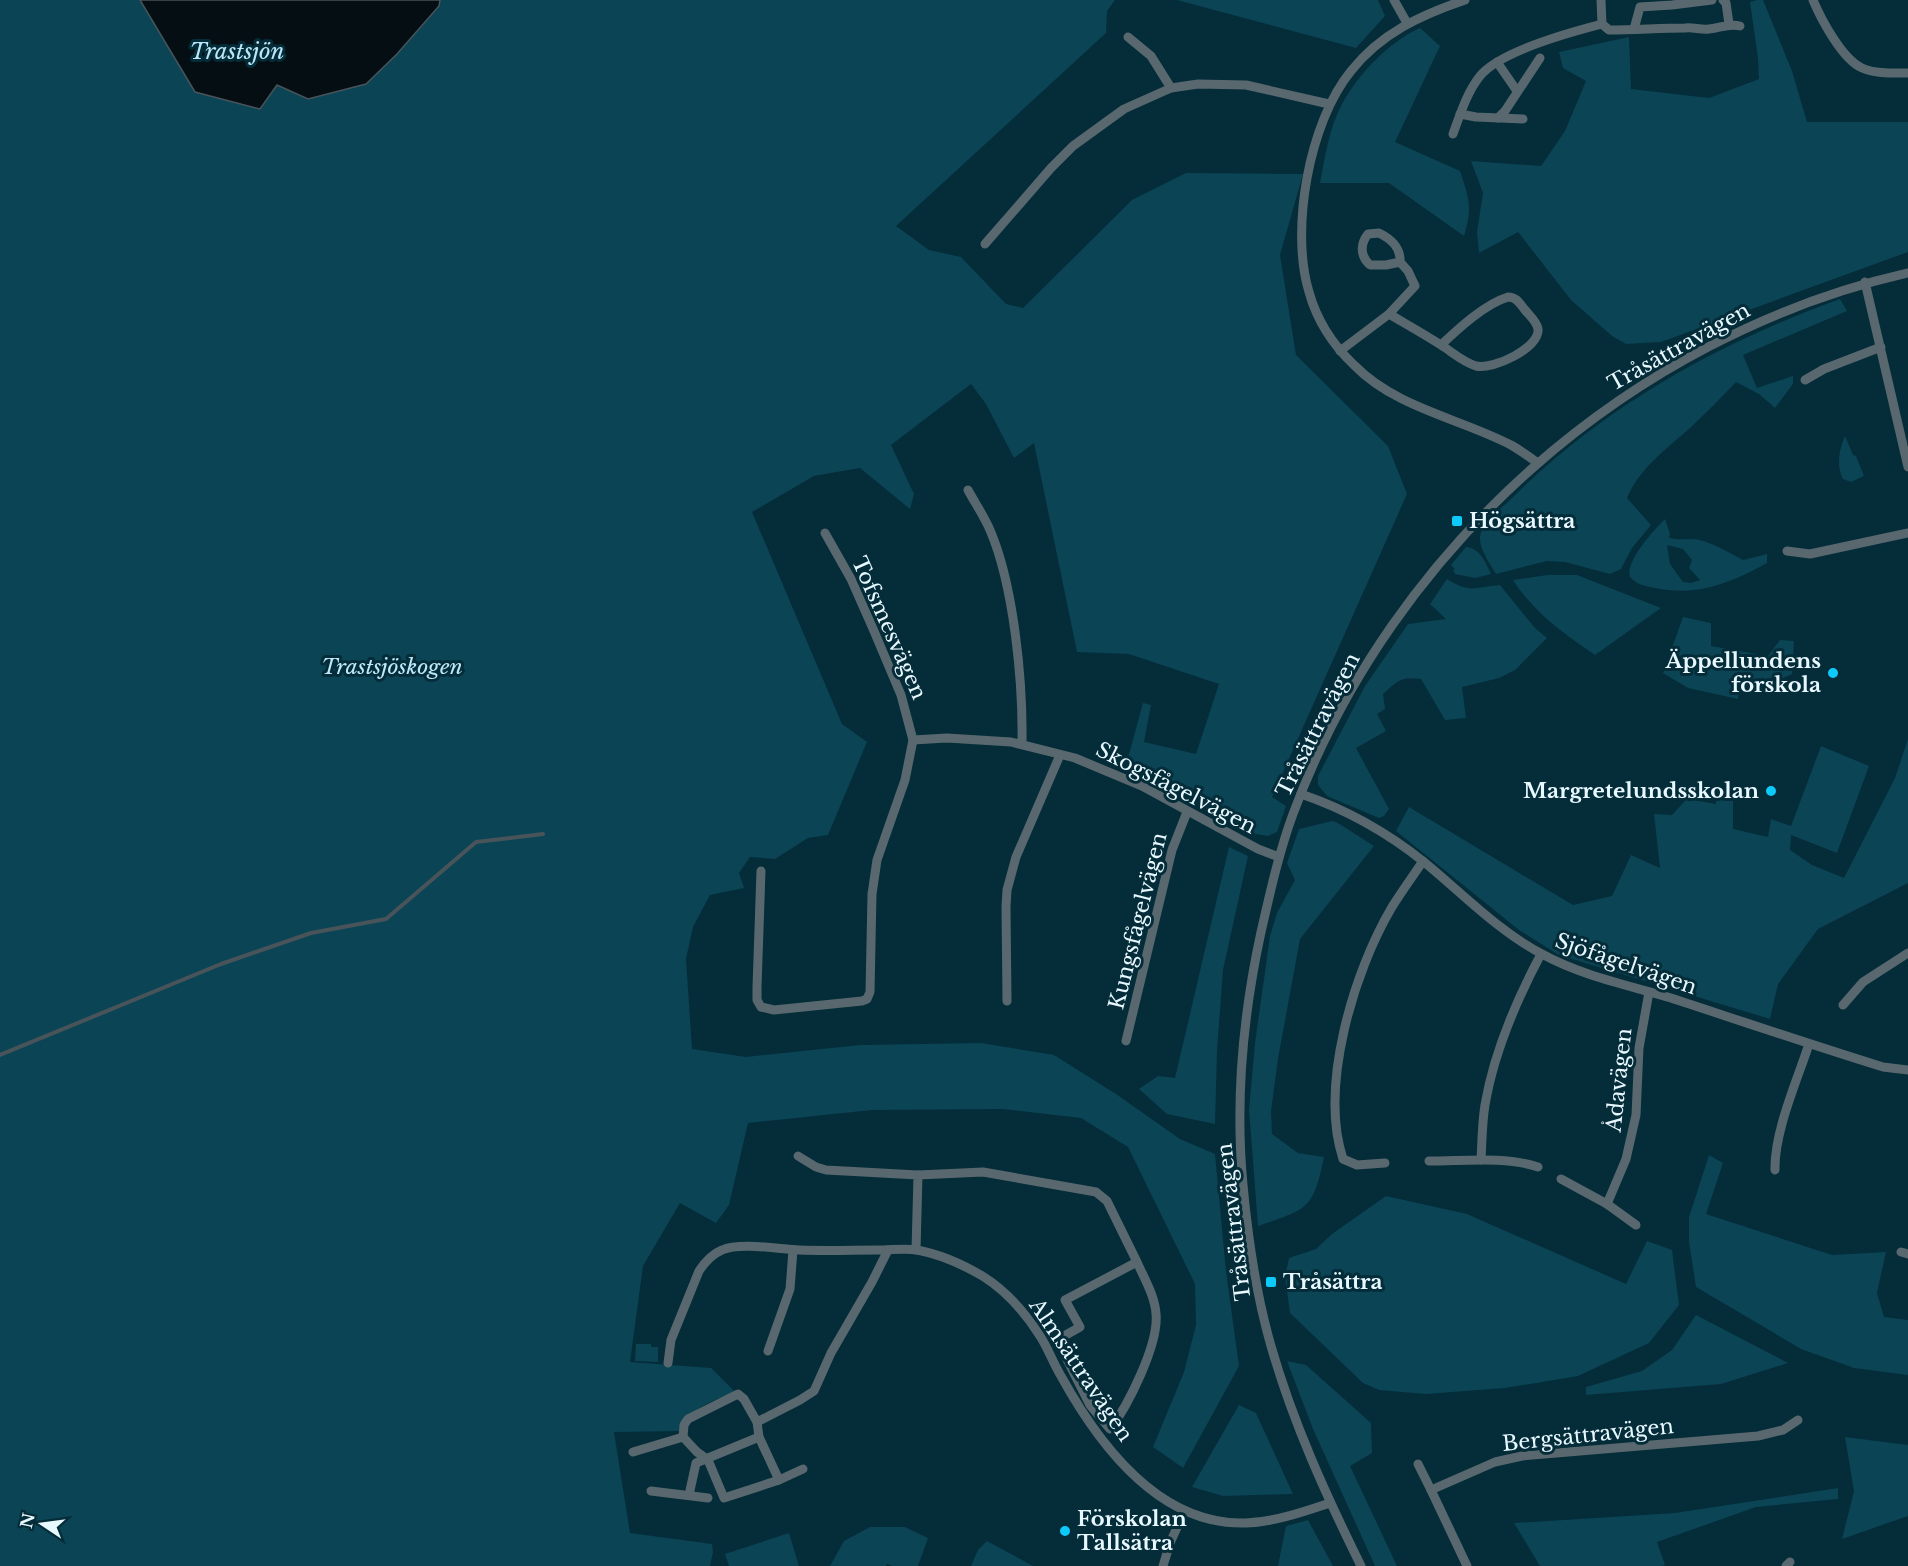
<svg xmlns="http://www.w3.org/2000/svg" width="1908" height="1566" font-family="'Libre Baskerville',serif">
<rect width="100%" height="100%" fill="#042c39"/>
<g fill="#0b4455" fill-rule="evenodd">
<path d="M0,0H140L145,9L277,84L308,99L366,84L397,54L439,6L440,0H1115L1107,11L1106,33L896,226L929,250L961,257L1006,304L1023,308L1132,200L1186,173L1303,174L1280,255L1296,355L1388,446L1407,494L1272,797L1286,806L1277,832L1268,836L1250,833L1126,765L1143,703L1151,705L1144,742L1196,754L1219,684L1129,654L1077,652L1034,443L1014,458L986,404L971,384L891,445L914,494L910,509L860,468L814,476L752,512L842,724L867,742L828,835L808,838L775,859L750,857L739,873L744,888L710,895L693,927L686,959L692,1049L746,1057L860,1045L981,1043L1054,1055L1116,1094L1180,1139L1215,1154L1226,1271L1239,1366L1183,1468L1153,1447L1184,1372L1196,1325L1195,1284L1128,1147L1081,1118L1003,1109L872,1110L748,1123L729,1205L716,1223L680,1203L643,1266L630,1362L711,1368L735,1392C711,1402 692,1406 680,1431L614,1432L630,1533L712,1544L713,1552L710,1566H0Z"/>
<polygon points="1177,0 1378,0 1385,16 1356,48"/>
<polygon points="1757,0 1763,0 1792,71 1807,122 1908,122 1908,252 1661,342 1626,344 1612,336 1571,300 1518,232 1479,253 1477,232 1483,193 1471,161 1541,166 1565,131 1586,81 1563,68 1559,52 1629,37 1631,89 1709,98 1759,79 1758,58 1750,2"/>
<path d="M1420,28L1440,46L1395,142L1460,171C1469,198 1473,208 1464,236L1389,183H1320C1325,157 1329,128 1342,104C1359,73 1389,42 1420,28Z"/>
<path d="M1840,299L1847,311L1743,355L1757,388L1793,376V384L1775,408L1759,394L1736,382C1721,398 1705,414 1689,429C1666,449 1639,469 1627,498L1651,525L1632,548L1621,569L1610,574L1565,562L1547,561L1496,574C1490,564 1479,549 1480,537C1481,522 1502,508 1511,499C1603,407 1718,343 1840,299Z"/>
<path d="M1845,436L1853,455L1856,456L1864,476L1851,482L1843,479C1836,465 1839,450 1845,436Z"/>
<path d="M1665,519L1670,534L1669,538C1678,540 1685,539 1693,539C1706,539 1732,554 1743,560L1767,554V563C1731,583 1696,597 1655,588C1645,586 1637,585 1630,577C1625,561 1654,530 1665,519ZM1667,545L1683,549L1692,560L1689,568L1700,580L1691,583L1683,582L1670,564Z"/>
<path d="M1466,547C1480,548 1486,563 1491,574L1475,578L1455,574L1453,570L1455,569L1451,565Z"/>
<path d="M1547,575H1577L1661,608L1595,655C1565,635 1533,612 1513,580Z"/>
<path d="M1447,579C1471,594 1474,587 1500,585L1535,628L1547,638L1515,670L1499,678L1462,687L1466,718L1445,720L1421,679C1401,676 1397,681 1383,694L1385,709L1377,714L1386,731L1356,748L1389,809L1384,816L1379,818L1327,796L1318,785V776L1365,686L1408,624L1446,619L1430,604Z"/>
<polygon points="1683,617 1711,623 1711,646 1768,656 1780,640 1794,641 1792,674 1763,687 1738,682 1738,699 1688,688 1663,673"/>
<polygon points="1908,739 1908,883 1818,929 1778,984 1770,1019 1559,955 1519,930 1396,831 1409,807 1573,905 1612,896 1631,855 1660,868 1654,814 1672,815 1695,790 1699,801 1716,804 1716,791 1733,797 1733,829 1768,837 1771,819 1791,826 1821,746 1869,766 1837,853 1791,835 1790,850 1812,865 1844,878 1895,778"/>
<path d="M1332,821L1338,823L1374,846L1300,939L1278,1059L1271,1111L1272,1134L1298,1153L1324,1157C1313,1211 1307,1209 1258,1226L1249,1110L1255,1043L1270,936L1277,913L1295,880L1287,863L1299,829Z"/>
<polygon points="1229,847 1248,856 1223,970 1217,1051 1215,1124 1167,1114 1139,1089 1158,1076 1175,1078"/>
<polygon points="1709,1155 1723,1163 1706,1214 1832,1255 1886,1252 1877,1293 1884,1317 1908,1320 1908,1375 1854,1368 1801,1349 1696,1287 1689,1242 1689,1217"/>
<polygon points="1386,1196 1467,1214 1626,1284 1647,1241 1672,1250 1679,1305 1649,1343 1578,1376 1505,1388 1426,1394 1379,1390 1363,1383 1290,1313 1285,1277 1289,1258 1316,1249 1332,1234"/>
<polygon points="1696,1315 1788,1363 1721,1384 1586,1395 1586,1387 1642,1371 1672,1350"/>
<polygon points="636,1344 651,1344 651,1347 658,1347 658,1362 635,1361"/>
<polygon points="1287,1361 1306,1365 1371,1423 1372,1453 1350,1466 1397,1566 1375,1566 1313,1429"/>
<polygon points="1239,1405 1256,1413 1293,1494 1223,1496 1192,1487"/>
<polygon points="1845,1437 1908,1445 1908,1516 1842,1539 1854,1491"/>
<polygon points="1838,1488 1838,1499 1756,1507 1657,1542 1665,1565 1662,1566 1540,1566 1514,1523 1675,1513"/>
<polygon points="1308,1520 1333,1566 1278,1566 1286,1526"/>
<polygon points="870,1527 905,1527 928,1538 918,1566 892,1566 887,1564 886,1566 830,1566 844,1541"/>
<polygon points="789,1533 799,1566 729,1566 725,1554"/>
<polygon points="987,1541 1033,1566 971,1566 978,1550"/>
</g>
<polygon fill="#040e13" stroke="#48545a" stroke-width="1.5" points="140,0 440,0 439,6 397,54 366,84 308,99 277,85 260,109 195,92"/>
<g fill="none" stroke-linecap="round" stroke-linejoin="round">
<polyline stroke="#48545a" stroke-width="4" points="0,1055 221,964 311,933 386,919 476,842 543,834"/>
<g stroke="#58686e" stroke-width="9">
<polyline points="1394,0 1407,23"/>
<path d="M1465,0C1421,15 1381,33 1351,71C1309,122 1290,230 1309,292C1317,321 1333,345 1354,365C1396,408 1459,418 1511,445C1520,450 1529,457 1538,463"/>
<polyline points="1601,0 1602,24"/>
<polyline points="1723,0 1726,3 1729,24"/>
<path d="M1813,0C1821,19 1842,59 1862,68C1876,74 1893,73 1908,73"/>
<path d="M1602,24L1609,30C1635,30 1660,28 1685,28C1693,27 1701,30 1709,29C1721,28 1728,23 1740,26"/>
<polyline points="1634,29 1640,7 1672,5 1712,0"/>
<polyline points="1128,37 1151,56 1171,88"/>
<polyline points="1497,62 1517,91"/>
<polyline points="1460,114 1476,117 1523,119"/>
<polyline points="1498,118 1505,111 1540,58"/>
<path d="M1453,134C1460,115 1467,92 1480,76C1500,51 1571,32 1602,24"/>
<polyline points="985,244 1051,168 1073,146 1124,109 1171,88 1198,84 1246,85 1329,104"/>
<polyline points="1865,282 1908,467"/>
<path d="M1389,314C1406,324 1424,334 1441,345C1452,352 1463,362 1476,366C1493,370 1540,348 1538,329C1537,322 1530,316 1525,310C1520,304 1517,297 1508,297C1485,304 1459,328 1441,345"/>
<path d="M1340,351L1389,314L1415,286L1408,271L1400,262C1401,247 1391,239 1379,233L1368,234C1360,244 1360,256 1370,265H1386L1400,262"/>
<polyline points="1805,380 1824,369 1881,347"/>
<path d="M968,490C975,503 984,516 990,530C1014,586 1023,682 1022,743"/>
<polyline points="1787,551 1810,554 1908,533"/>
<polyline points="913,740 947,738 1011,742 1075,758 1142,786 1258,849 1279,857"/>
<path d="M1301,794C1345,809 1388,833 1424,862C1462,893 1498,931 1542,954C1582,976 1628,985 1671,998C1741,1021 1812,1045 1883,1067L1908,1070"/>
<polyline points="761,871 757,987 757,1000 761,1007 774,1010 862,1001 867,999 870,992 872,894 877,860 905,780 913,740 901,695 874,631 851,579 825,533"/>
<polyline points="1007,1001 1006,907 1007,890 1016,857 1060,755"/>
<polyline points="1843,1005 1863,982 1908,953"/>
<polyline points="1126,1041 1172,850 1187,812"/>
<polyline points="798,1156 816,1167 826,1170 918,1175 916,1250"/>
<path d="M1481,1160C1482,1142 1482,1123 1485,1105C1494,1052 1516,1001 1541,954"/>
<path d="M1429,1161C1464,1161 1505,1156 1538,1167"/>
<path d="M1385,1163L1357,1165L1343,1159C1319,1086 1354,971 1392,907C1402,891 1413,876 1423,861"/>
<path d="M1775,1170C1774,1132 1797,1081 1809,1044"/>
<path d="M918,1175L983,1172L1096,1192L1107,1201L1137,1262L1065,1300L1080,1327L1057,1340L1090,1405L1110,1429C1128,1406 1159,1344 1156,1314C1155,1296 1144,1278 1137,1262"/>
<polyline points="1561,1179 1607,1204 1636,1225"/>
<polyline points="1607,1204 1626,1159 1636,1115 1639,1048 1649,992"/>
<polyline points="1901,1252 1908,1254"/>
<polyline points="768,1351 790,1289 793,1250"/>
<path d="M668,1363L671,1340L699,1271C705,1262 712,1254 722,1250C740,1242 778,1249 799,1250C826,1251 853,1250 880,1250C892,1250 905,1248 917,1250C939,1254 964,1265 984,1277C1006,1291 1026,1314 1040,1336C1048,1348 1053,1363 1061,1376C1099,1445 1159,1526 1246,1523C1274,1522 1303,1512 1330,1503"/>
<polyline points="757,1422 800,1400 814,1391 831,1353 872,1282 888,1250"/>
<polyline points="683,1437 697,1452 708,1460 724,1498 779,1480 803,1469"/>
<polyline points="633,1452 683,1437 684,1425 688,1419 738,1394 744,1399 757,1422 759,1437 779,1480"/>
<polyline points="1418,1464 1431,1490"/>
<polyline points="651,1491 708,1498"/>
<polyline points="689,1495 696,1463 759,1437"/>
<polyline points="1163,1566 1170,1543 1184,1512"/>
<path d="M1361,1566C1326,1495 1293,1423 1271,1346C1256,1294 1248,1239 1243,1185C1235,1101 1243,1015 1261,932C1270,893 1279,852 1293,814C1392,547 1631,336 1908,273"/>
<polyline points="1467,1566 1431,1490 1495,1462 1522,1456 1758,1436 1783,1430 1798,1420"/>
<polyline points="1786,1566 1790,1562"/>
</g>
</g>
<g fill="#0ecafa" stroke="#042c39" stroke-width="2">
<rect x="1451" y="515" width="12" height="12" rx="3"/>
<circle cx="1833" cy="673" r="6"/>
<circle cx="1771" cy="791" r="6"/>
<rect x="1265" y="1276" width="12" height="12" rx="3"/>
<circle cx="1065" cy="1531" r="6"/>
</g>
<g text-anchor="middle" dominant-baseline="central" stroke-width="6" stroke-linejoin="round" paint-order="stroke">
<g font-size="21" fill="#e8f8ff" stroke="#042c39">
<text transform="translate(1679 347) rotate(-29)">Tråsättravägen</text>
<text transform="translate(889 628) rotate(66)">Tofsmesvägen</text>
<text transform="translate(1318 725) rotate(-63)">Tråsättravägen</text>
<text transform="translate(1176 788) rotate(27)">Skogsfågelvägen</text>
<text transform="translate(1138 921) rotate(-76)">Kungsfågelvägen</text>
<text transform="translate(1626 964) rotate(19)">Sjöfågelvägen</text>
<text transform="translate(1619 1080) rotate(-84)">Ådavägen</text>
<text transform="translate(1234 1222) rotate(-97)">Tråsättravägen</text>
<text transform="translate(1081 1370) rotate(56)">Almsättravägen</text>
<text transform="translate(1588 1435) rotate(-6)">Bergsättravägen</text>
</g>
<g font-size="21" font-weight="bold" fill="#e8f8ff" stroke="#042c39" text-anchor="start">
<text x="1469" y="521">Högsättra</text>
<text x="1821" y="661" text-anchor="end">Äppellundens<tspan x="1821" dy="24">förskola</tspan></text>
<text x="1759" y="791" text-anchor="end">Margretelundsskolan</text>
<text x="1283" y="1282">Tråsättra</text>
<text x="1077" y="1519">Förskolan<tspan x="1077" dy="24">Tallsätra</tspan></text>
</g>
<g font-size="21" font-style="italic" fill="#bde9fb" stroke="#042c39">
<text x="392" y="667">Trastsjöskogen</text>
</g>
<g font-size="22" font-style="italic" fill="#bbe7f8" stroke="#042c39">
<text x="237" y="51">Trastsjön</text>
</g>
</g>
<g transform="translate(42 1524) rotate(283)" stroke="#042c39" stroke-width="4.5" paint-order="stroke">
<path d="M0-4.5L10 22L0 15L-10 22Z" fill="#e8f8ff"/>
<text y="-9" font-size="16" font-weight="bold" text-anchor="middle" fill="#e8f8ff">N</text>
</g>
</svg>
